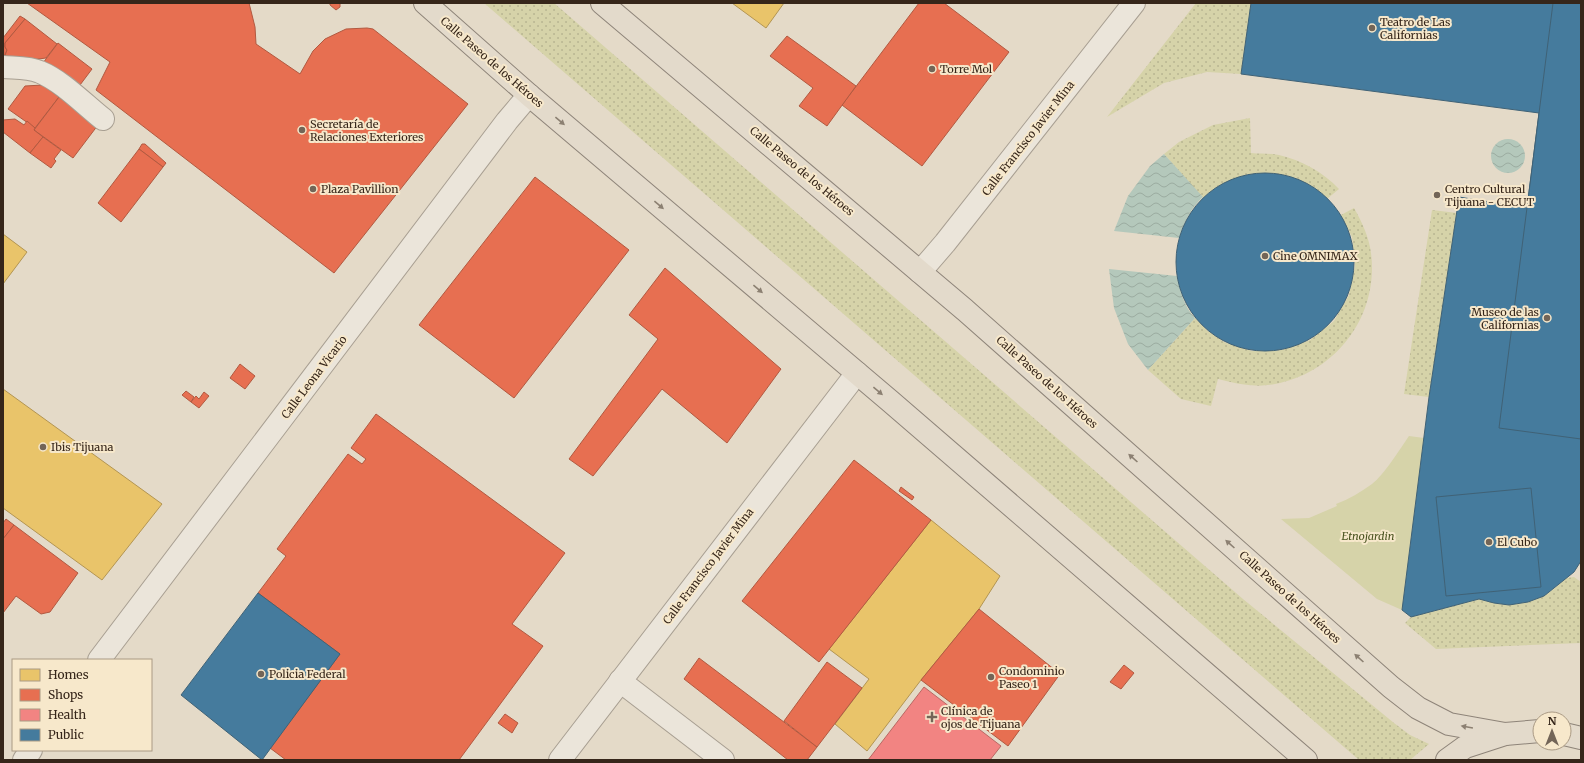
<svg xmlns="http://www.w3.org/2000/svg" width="1584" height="763" font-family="Merriweather,serif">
<defs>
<pattern id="grass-dots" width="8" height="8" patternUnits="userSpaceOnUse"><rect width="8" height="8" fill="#d6d3a9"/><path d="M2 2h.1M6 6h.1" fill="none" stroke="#b8b591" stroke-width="1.8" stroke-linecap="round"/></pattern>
<pattern id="water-waves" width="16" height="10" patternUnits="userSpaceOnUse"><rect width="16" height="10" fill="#b4c8bb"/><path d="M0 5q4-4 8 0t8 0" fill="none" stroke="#9baca0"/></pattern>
</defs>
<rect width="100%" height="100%" fill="#e4dac8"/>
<g fill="url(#grass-dots)">
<polygon points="484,3 554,3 1243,599 1394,723 1410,735 1429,744 1410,760 1359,760"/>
<polygon points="1196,3 1251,3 1241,74 1207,72 1164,83 1107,117"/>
<path d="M1250,118L1251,153C1260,154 1270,153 1279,155C1301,160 1323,172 1339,189L1327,199C1295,165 1237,166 1203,198L1164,154L1179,142L1213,125Z"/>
<path d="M1354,208C1362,222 1369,237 1371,253C1379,315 1337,372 1275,384C1256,388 1237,384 1218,379L1211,406L1181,399L1148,370L1195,318L1208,331L1224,342L1252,351L1282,350L1310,340L1334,321L1349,295L1355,266L1352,237L1341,215Z"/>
<polygon points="1432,210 1457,213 1429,397 1404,394"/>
<polygon points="1574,577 1581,582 1581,643 1436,649 1405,623 1411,617 1479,599 1494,603 1509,605 1528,602 1544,596 1555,588 1566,578"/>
</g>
<path fill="#d6d3a9" d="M1409,436L1424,438L1402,610L1377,599L1281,519L1309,518L1337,506L1336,504C1349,499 1361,492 1372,484C1384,475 1400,449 1409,436Z"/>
<g fill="url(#water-waves)">
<circle cx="1508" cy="156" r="17"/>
<path d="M1164,154L1203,197C1191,208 1184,222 1179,238L1114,231L1128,196L1150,166Z"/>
<path d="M1109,269L1177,276C1180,290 1184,307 1195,318L1148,370L1128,344L1114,308Z"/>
</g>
<g fill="#e9c46a" stroke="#b39552">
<polygon points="732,3 784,3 766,28"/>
<polygon points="3,234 27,252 3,284"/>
<polygon points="3,389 162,504 102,580 3,508"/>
<polygon points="931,520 1000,576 979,609 921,680 867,751 835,724 869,679 829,649"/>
</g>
<g fill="#e76f51" stroke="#b25940">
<polygon points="27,3 249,3 255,27 256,44 300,74 313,51 325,39 346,29 367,28 373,29 468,104 334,273 96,90 110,62"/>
<polygon points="330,3 340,3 340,7 336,10 330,5"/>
<polygon points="919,3 944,3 1009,52 922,166 842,105"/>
<polygon points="20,16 25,19 5,43 5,47 7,50 4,58 3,38"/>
<polygon points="25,19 57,44 46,58 23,61 4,58 7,50 5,47 5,43"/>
<polygon points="787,36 856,86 827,126 799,106 813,88 770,56"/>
<polygon points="58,43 92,69 77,89 43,63"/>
<polygon points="43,85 59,97 35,128 8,109 25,86"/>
<polygon points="59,97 98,125 73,158 34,130"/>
<polygon points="15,119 24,125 27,121 35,128 34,130 43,137 30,153 3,132 3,120"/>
<polygon points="43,137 61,150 54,159 56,161 51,168 30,153"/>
<polygon points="142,144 145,144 166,163 163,167 139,149"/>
<polygon points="139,149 163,167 121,222 98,203"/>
<polygon points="535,177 629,250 514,398 419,325"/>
<polygon points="665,268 781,369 727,443 662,389 593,476 569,459 658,339 629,315"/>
<polygon points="240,364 255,376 245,389 230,378"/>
<polygon points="186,391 194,397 191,402 182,395"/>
<polygon points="204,392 209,396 199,408 191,402 196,396 199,399"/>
<polygon points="376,414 565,553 512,624 543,646 459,760 286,760 270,748 340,654 258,593 286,556 277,549 348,454 362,464 366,459 351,448"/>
<polygon points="854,460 931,520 819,662 742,601"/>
<polygon points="901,487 914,497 912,500 899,491"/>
<polygon points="6,519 14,525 3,539 3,523"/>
<polygon points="14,525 78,573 50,612 41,614 16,596 3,613 3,539"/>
<polygon points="979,609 1060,674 1008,746 921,680"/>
<polygon points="699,658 817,747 807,760 788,760 684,679"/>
<polygon points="827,662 862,688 817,747 784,721"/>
<polygon points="1124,665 1134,673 1121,689 1110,682"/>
<polygon points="505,714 518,723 512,733 498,723"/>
</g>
<polygon fill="#f28482" stroke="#ba6863" points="924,687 1001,746 990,760 868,760"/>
<g fill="#457b9d" stroke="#406276">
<polygon points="1251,3 1581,3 1581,561 1574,572 1544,596 1528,602 1509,605 1494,603 1479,599 1411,617 1402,610 1429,397 1459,197 1527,208 1539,113 1241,74"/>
<polygon points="1553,3 1581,3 1581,439 1499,428"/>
<circle cx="1265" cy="262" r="89"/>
<polygon points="1531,488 1541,587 1446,596 1436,497"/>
<polygon points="258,593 340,654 262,760 181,695"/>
</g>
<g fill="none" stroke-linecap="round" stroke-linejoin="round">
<defs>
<g id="minor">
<path d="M3,67C15,68 29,67 40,72C62,81 84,104 103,119"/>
<polyline points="920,272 945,243 1134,3"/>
<polyline points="99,660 507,121 529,95"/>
<polyline points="620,681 723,760"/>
<polyline points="24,760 31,750"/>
<polyline points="560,760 857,373"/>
</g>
<g id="major">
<polyline points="425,3 529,95 890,401 1306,760"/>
<polyline points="602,3 965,310 1391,687 1418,708 1449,724 1505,734"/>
<polyline points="1564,734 1581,738"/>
<polyline points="1447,760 1465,747 1505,734 1540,731"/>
</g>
</defs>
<use href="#minor" stroke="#a89f92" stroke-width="24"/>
<use href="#major" stroke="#8e8479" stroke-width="24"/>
<use href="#minor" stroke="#ebe5da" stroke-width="22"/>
<use href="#major" stroke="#e3dacb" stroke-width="22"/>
</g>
<defs><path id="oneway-solid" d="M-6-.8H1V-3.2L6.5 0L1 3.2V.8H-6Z"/></defs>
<g fill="#8c8072">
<use href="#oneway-solid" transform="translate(560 121) rotate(40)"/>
<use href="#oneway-solid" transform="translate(659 205) rotate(40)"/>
<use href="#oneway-solid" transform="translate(758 289) rotate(40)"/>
<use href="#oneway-solid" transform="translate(878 391) rotate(40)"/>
<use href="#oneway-solid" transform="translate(1133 458) rotate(-138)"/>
<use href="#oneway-solid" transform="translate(1230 544) rotate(-138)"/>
<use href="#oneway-solid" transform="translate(1359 658) rotate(-138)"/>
<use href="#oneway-solid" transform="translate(1467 727) rotate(-170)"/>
</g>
<g fill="#736557" stroke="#f7e8cb" stroke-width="1.5">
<circle cx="1372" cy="28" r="4"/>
<circle cx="932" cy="69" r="4"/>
<circle cx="302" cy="130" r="4"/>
<circle cx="313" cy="189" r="4"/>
<circle cx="1437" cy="195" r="4"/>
<circle cx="1265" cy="256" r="4"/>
<circle cx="1547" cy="318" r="4"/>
<circle cx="43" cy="447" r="4"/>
<circle cx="1489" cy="542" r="4"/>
<circle cx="261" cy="674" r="4"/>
<circle cx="991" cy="677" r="4"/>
<path d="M930 711h4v4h4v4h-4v4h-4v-4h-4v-4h4z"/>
</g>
<g text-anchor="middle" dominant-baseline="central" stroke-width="4" stroke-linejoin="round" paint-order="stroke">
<g font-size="11" fill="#36261a" stroke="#f7e8cb" text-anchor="start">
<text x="1380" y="22">Teatro de Las<tspan x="1380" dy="13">Californias</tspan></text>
<text x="940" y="69">Torre Mol</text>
<text x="310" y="124">Secretaría de<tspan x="310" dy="13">Relaciones Exteriores</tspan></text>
<text x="321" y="189">Plaza Pavillion</text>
<text x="1445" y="189">Centro Cultural<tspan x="1445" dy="13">Tijuana - CECUT</tspan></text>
<text x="1273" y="256">Cine OMNIMAX</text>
<text x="1539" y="312" text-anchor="end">Museo de las<tspan x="1539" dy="13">Californias</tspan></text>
<text x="51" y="447">Ibis Tijuana</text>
<text x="1497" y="542">El Cubo</text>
<text x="999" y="671">Condominio<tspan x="999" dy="13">Paseo 1</tspan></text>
<text x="269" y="674">Policia Federal</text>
<text x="941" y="711">Clínica de<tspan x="941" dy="13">ojos de Tijuana</tspan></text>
</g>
<g font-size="11" fill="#36261a" stroke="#f7e8cb">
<text transform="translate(492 62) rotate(41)">Calle Paseo de los Héroes</text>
<text transform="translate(1028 138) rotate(-52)">Calle Francisco Javier Mina</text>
<text transform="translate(802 171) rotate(40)">Calle Paseo de los Héroes</text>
<text transform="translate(314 377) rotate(-53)">Calle Leona Vicario</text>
<text transform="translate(1047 382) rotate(42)">Calle Paseo de los Héroes</text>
<text transform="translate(708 566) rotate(-53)">Calle Francisco Javier Mina</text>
<text transform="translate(1290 597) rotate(42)">Calle Paseo de los Héroes</text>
</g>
<g font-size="11" font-style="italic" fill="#4a5320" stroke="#f7e8cb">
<text x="1368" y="536">Etnojardin</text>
</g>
</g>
<rect width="1584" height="763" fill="none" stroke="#36261a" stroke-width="8"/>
<rect x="12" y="659" width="140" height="92" fill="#f7e8cb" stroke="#aa9a84"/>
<rect x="20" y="669" width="20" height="12" fill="#e9c46a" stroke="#aa9a84"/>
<text x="48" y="679" font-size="12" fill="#36261a">Homes</text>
<rect x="20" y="689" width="20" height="12" fill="#e76f51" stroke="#aa9a84"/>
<text x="48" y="699" font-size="12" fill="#36261a">Shops</text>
<rect x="20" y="709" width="20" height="12" fill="#f28482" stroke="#aa9a84"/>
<text x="48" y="719" font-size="12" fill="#36261a">Health</text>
<rect x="20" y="729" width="20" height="12" fill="#457b9d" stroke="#aa9a84"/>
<text x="48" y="739" font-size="12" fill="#36261a">Public</text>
<g transform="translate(1552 731)"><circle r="19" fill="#f7e8cb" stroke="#aa9a84"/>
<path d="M0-3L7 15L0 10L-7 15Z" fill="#736557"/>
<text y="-6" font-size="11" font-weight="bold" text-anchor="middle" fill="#36261a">N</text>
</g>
</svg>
